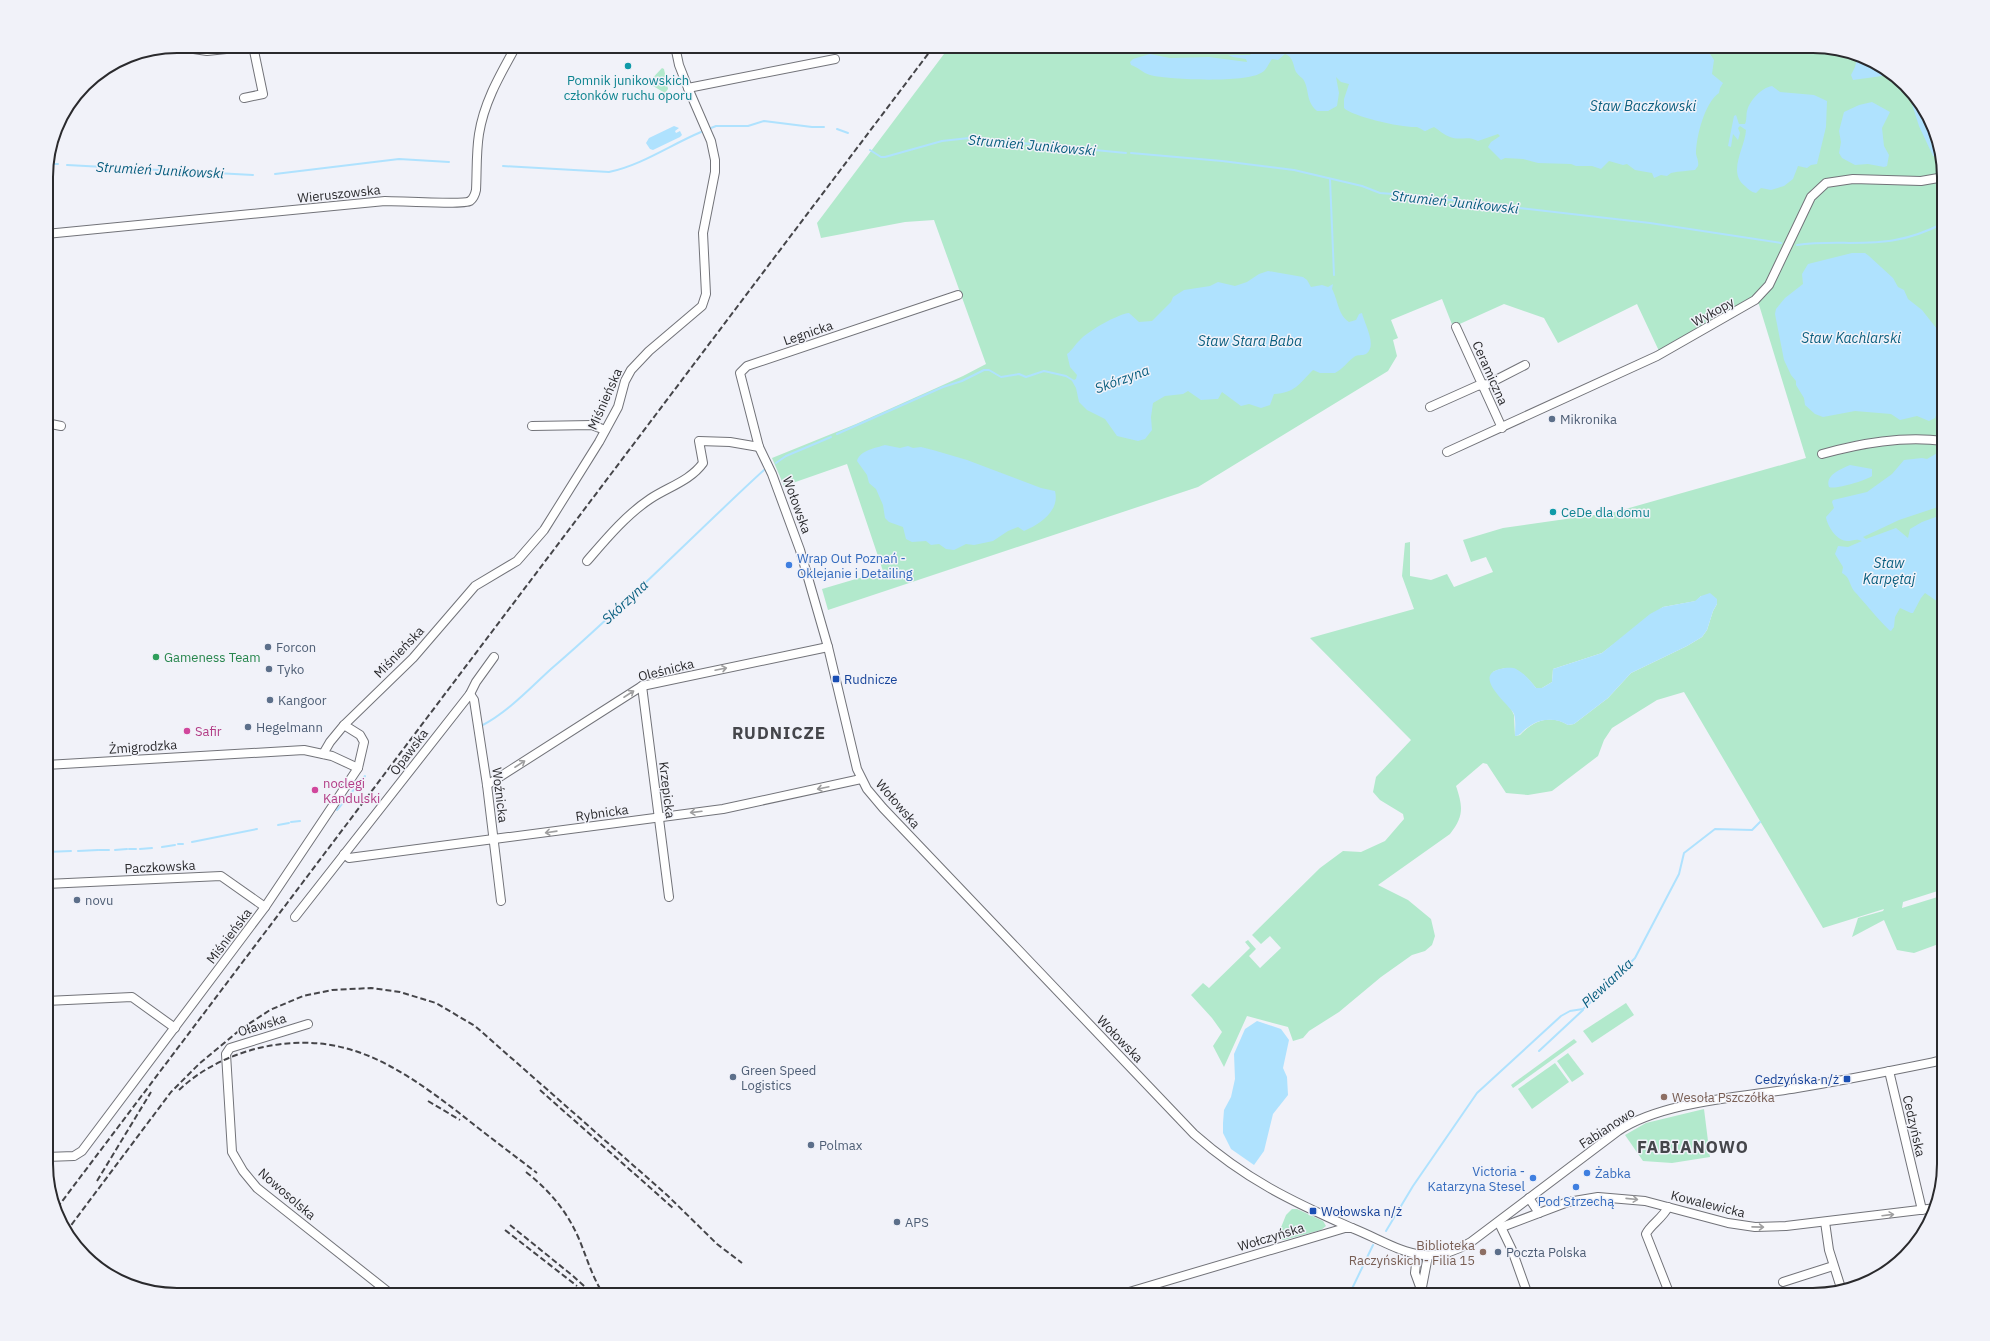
<svg xmlns="http://www.w3.org/2000/svg" width="1990" height="1341" font-family="'IBM Plex Sans',sans-serif">
<rect width="100%" height="100%" fill="#f1f2f9"/>
<g fill="#b2e9cc" fill-rule="evenodd">
<path d="M950,46H1813L1855,53L1886,68L1927,111L1944,176V889L1903,902L1902,908L1944,895V942L1914,953L1897,950L1884,920L1852,937L1858,918L1883,911L1884,909L1823,928L1684,692L1657,700L1612,728L1604,740L1598,756L1552,791L1528,795L1506,793L1487,764L1483,763L1456,786C1463,807 1464,816 1450,834L1378,885L1408,900L1431,919L1435,936L1432,945L1425,951L1412,955L1381,977L1339,1012L1309,1031L1303,1038L1293,1041L1288,1027L1247,1016L1224,1067L1213,1046L1222,1032L1212,1018L1191,995L1203,983L1209,988L1250,948L1245,942L1248,940L1256,949L1249,956L1260,968L1281,948L1270,936L1261,944L1252,935L1320,868L1343,851L1361,852L1385,841L1404,819L1403,814L1380,800L1373,792L1376,777L1411,740L1310,638L1414,609L1402,576L1405,543L1410,542V576L1431,580L1447,574L1454,587L1493,572L1486,557L1471,562L1463,540L1503,528L1615,512L1806,458L1756,295L1659,351L1637,304L1558,343L1544,318L1504,304L1453,327L1442,299L1391,320L1398,338L1393,340L1397,356L1388,371L1198,487L828,610L822,589L883,571L847,464L784,486L772,458L856,424L963,376L986,364L934,220L905,222L821,238L817,223ZM1701,596L1717,604L1713,611L1707,630L1702,637L1687,646L1631,673L1608,698L1574,724L1568,725C1550,714 1533,721 1520,735L1515,736L1514,715L1493,672C1512,662 1524,673 1536,688H1542L1552,682L1553,669L1602,653L1663,607L1696,601Z"/>
<polygon points="662,68 664,69 668,89 665,93 648,83"/>
<polygon points="1626,1003 1634,1015 1592,1043 1583,1031"/>
<polygon points="1574,1039 1577,1042 1513,1088 1511,1085"/>
<polygon points="1568,1053 1584,1074 1572,1082 1557,1061"/>
<polygon points="1555,1063 1569,1082 1532,1109 1518,1089"/>
<polygon points="1704,1109 1710,1157 1672,1163 1643,1161 1625,1135 1646,1123"/>
<polygon points="1292,1209 1297,1209 1323,1221 1326,1226 1321,1230 1284,1240 1280,1240 1278,1235 1286,1215"/>
</g>
<g fill="#afe2fe">
<path d="M1149,46H1705L1714,60L1712,74L1723,83L1720,88L1719,93C1705,102 1696,137 1696,154C1697,158 1699,162 1698,166L1695,170C1687,171 1680,171 1671,173L1667,176L1661,175L1654,178L1652,173L1635,170L1627,164L1623,165L1609,161L1601,169L1592,166H1576L1571,164L1538,163L1523,159L1505,158L1501,160L1488,147L1491,142L1500,136L1498,134L1478,141C1467,135 1461,141 1450,137C1444,135 1439,130 1434,127C1420,133 1429,132 1417,127C1403,128 1353,117 1344,108V99L1349,84L1341,82L1336,77L1339,93L1337,106L1328,111H1317C1305,100 1310,90 1303,79C1301,77 1298,75 1296,72C1293,66 1294,57 1285,54L1278,60L1272,59C1268,64 1267,70 1261,73C1244,83 1170,80 1150,75C1143,73 1138,67 1131,65L1130,62L1133,59L1150,54L1170,58L1209,57L1247,62L1246,59L1233,57L1228,55H1250L1254,49L1251,48L1241,52L1215,47L1192,51L1174,47H1166L1158,51H1154Z"/>
<polygon points="1858,54 1886,68 1888,70 1882,76 1853,80 1851,75 1855,67"/>
<path d="M1772,86L1780,92L1814,95L1827,101L1826,127L1817,164L1811,165L1807,168L1798,166L1793,179L1784,186L1771,190L1761,188L1756,193C1751,192 1748,189 1745,186C1727,172 1745,148 1746,130L1740,126L1738,128L1740,133L1738,140L1733,134L1731,147L1728,146L1734,116L1736,115L1739,124H1745C1747,120 1746,115 1747,111C1750,100 1761,88 1772,86Z"/>
<polygon points="1908,92 1927,111 1939,157 1933,156 1919,126"/>
<polygon points="1872,102 1890,112 1882,128 1884,146 1889,155 1887,166 1884,167 1868,164 1855,165 1842,158 1839,153 1841,142 1839,131 1844,112 1859,105"/>
<polygon points="674,126 679,128 675,131 676,133 680,131 682,135 680,137 653,150 650,149 646,143 649,138"/>
<polygon points="1852,253 1865,253 1869,256 1893,278 1898,287 1904,290 1908,299 1922,310 1937,329 1940,343 1937,377 1938,410 1935,418 1929,421 1917,416 1900,420 1891,414 1855,411 1823,417 1815,414 1805,405 1804,398 1796,385 1796,381 1791,375 1784,360 1775,314 1776,309 1785,298 1803,284 1802,274 1808,264"/>
<path d="M1268,271L1303,277L1307,280L1311,287L1322,285L1328,287L1333,284L1332,289C1338,300 1338,315 1349,322L1356,320L1359,314L1362,313C1364,323 1378,346 1366,354C1362,356 1358,354 1354,357C1347,362 1343,369 1335,373H1320L1313,370C1299,384 1295,393 1274,394L1270,405L1261,408L1249,404L1241,406L1222,392L1218,399H1216L1201,400L1188,391L1183,394L1165,396L1153,403L1151,417L1152,430L1145,439L1138,441L1117,436L1105,419L1087,410L1079,402L1076,388L1072,381L1076,379L1077,375L1070,367L1067,354C1072,351 1075,344 1080,340C1088,331 1118,314 1129,313L1139,322L1152,321L1171,302L1173,297L1184,290L1210,286L1218,282L1235,286L1247,282L1259,274Z"/>
<path d="M885,445L900,448L908,446L913,448L921,447L933,450L967,460L1041,488L1055,491C1060,511 1040,524 1024,531L1018,527L1008,531L993,541L974,545L966,544L954,550L946,549L939,544L931,545L926,541L912,542L906,539L903,527L889,522L885,518L883,505L876,489L869,483L867,475L857,461C860,450 876,448 885,445Z"/>
<path d="M1944,451V503L1935,508L1899,520L1863,537L1866,539L1896,528L1908,538L1910,529L1922,522L1944,514V606L1925,593L1921,598L1913,613H1911L1900,608L1895,617L1894,627L1891,631C1887,630 1859,596 1854,591C1849,584 1850,577 1842,573L1843,567L1835,554L1838,546L1848,547L1862,541C1855,538 1853,541 1847,541C1837,541 1827,526 1826,517L1834,508L1832,502L1833,500L1867,492L1892,474L1904,460L1922,458L1927,459L1939,452Z"/>
<path d="M1850,465L1872,469V476C1867,480 1835,490 1829,487C1825,475 1841,469 1850,465Z"/>
<path d="M1710,593L1717,599V604L1713,611L1707,630L1702,637L1687,646L1631,673L1608,698L1574,724L1568,725C1555,717 1539,718 1527,728C1522,731 1521,735 1515,736C1515,729 1516,721 1514,714C1511,706 1471,676 1500,669C1505,668 1512,667 1516,669C1525,674 1530,680 1536,688H1542L1552,682L1553,669L1602,653L1650,614L1663,607L1695,601L1701,596Z"/>
<polygon points="1257,1021 1281,1029 1289,1040 1283,1068 1287,1077 1288,1095 1273,1114 1264,1151 1254,1165 1231,1149 1223,1133 1223,1123 1224,1110 1231,1097 1235,1079 1234,1054 1245,1029"/>
</g>
<g fill="none" stroke-linecap="round" stroke-linejoin="round">
<g stroke="#afe2fe" stroke-width="2">
<polyline points="711,128 716,126 748,126 764,121 812,127 824,127"/>
<polyline points="837,129 848,133"/>
<polyline points="870,150 881,157 885,157 942,141 969,138 1126,153"/>
<polyline points="1131,153 1222,161 1294,170 1362,186 1380,193 1407,195 1650,223 1781,243"/>
<polyline points="47,164 58,164"/>
<polyline points="67,165 253,175"/>
<path d="M503,166L609,172C642,165 670,145 701,132"/>
<polyline points="275,174 399,159 449,162"/>
<polyline points="1330,179 1334,275"/>
<path d="M1797,245C1829,240 1863,246 1895,240C1913,237 1928,231 1944,223"/>
<polyline points="837,434 943,387 962,381 984,370 989,370 1001,377 1019,374 1026,377 1044,371 1066,376 1074,381"/>
<polyline points="776,463 786,456 831,437"/>
<path d="M481,726C508,712 529,689 551,669C625,606 692,536 764,470"/>
<polyline points="337,810 365,776"/>
<polyline points="291,822 300,821"/>
<polyline points="278,825 289,823"/>
<polyline points="192,842 257,829"/>
<polyline points="178,844 183,844"/>
<polyline points="162,847 175,845"/>
<polyline points="129,849 136,849"/>
<polyline points="140,849 152,848"/>
<polyline points="99,850 109,850"/>
<polyline points="115,850 127,849"/>
<polyline points="78,851 98,850"/>
<polyline points="46,852 71,851"/>
<polyline points="1539,1051 1583,1010"/>
<polyline points="1386,1231 1413,1186 1477,1093 1561,1016 1570,1011 1583,1009 1602,992 1635,958 1679,874 1684,853 1715,829 1752,830 1760,822"/>
<polyline points="1349,1295 1373,1245"/>
</g>
<defs>
<g id="minor">
<polyline points="174,46 207,51 255,46"/>
<polyline points="688,88 835,59"/>
<polyline points="244,98 263,94 253,46"/>
<path d="M46,234L385,201C398,201 464,205 470,201C474,198 475,195 476,190C477,172 476,153 479,134C484,102 500,75 516,46"/>
<path d="M958,295L747,366L740,373L759,447L772,474L800,550L828,647L857,769L867,789L883,808L1194,1134C1245,1179 1291,1201 1352,1228"/>
<polyline points="1456,327 1502,428"/>
<polyline points="1430,407 1477,386 1488,384 1525,365"/>
<polyline points="46,423 61,426"/>
<polyline points="532,426 592,425 605,430"/>
<polyline points="1447,452 1657,356 1755,300 1769,285 1811,197 1826,183 1853,179 1921,181 1944,177"/>
<path d="M1822,454C1862,443 1902,436 1944,441"/>
<path d="M587,561C606,539 626,515 650,499C668,487 690,481 703,463L699,441L730,442L759,447"/>
<polyline points="642,686 669,897"/>
<polyline points="470,694 474,700 487,785 501,901"/>
<polyline points="323,754 330,742 344,725 413,658 475,586 517,561 544,530 599,442 618,407 625,381 631,370 649,351 702,306 706,294 703,233 715,172 715,160 711,141 688,88 679,65 675,46"/>
<polyline points="46,765 304,750 332,756 358,768"/>
<polyline points="487,785 642,686 828,647"/>
<polyline points="344,854 349,858 723,809 861,779"/>
<polyline points="46,884 221,876 265,907"/>
<polyline points="295,917 470,694 476,682 494,657"/>
<polyline points="46,1001 132,997 175,1028"/>
<polyline points="308,1024 230,1048 226,1054 232,1152 243,1171 257,1188 392,1295"/>
<polyline points="1889,1071 1922,1210"/>
<polyline points="46,1157 74,1156 82,1151 265,907 358,768 364,742 360,735 344,725"/>
<polyline points="1529,1198 1539,1213"/>
<path d="M1668,1207C1663,1218 1650,1225 1646,1234L1670,1295"/>
<polyline points="1825,1222 1829,1250 1841,1288"/>
<polyline points="1499,1223 1512,1250 1528,1295"/>
<polyline points="1502,1227 1568,1202 1598,1197 1645,1201 1728,1223 1755,1227 1786,1226 1936,1208"/>
<polyline points="1417,1255 1415,1273 1423,1295"/>
<polyline points="1783,1282 1833,1266"/>
<polyline points="1422,1287 1428,1256"/>
<path d="M1119,1295L1345,1228H1352C1397,1246 1423,1271 1471,1242L1618,1131C1663,1101 1744,1097 1797,1088C1847,1080 1895,1070 1944,1060"/>
</g>
</defs>
<use href="#minor" stroke="#727379" stroke-width="10"/>
<use href="#minor" stroke="#fff" stroke-width="8"/>
<g stroke="#454549" stroke-width="2" stroke-dasharray="6 3" stroke-linecap="butt">
<path d="M179,1090C201,1069 230,1055 259,1048C342,1029 395,1064 458,1112C484,1133 511,1153 537,1173"/>
<polyline points="540,1090 673,1208"/>
<polyline points="428,1101 460,1120"/>
<path d="M526,1172C549,1190 567,1211 579,1239C587,1258 592,1277 604,1295"/>
<polyline points="97,1181 151,1092"/>
<polyline points="57,1208 934,46"/>
<polyline points="510,1225 573,1276 594,1295"/>
<polyline points="505,1230 577,1286"/>
<polyline points="66,1232 171,1092 199,1064 241,1029 270,1010 303,996 332,990 371,988 400,992 436,1003 475,1026 667,1195 717,1244 742,1263"/>
</g>
</g>
<defs><path id="oneway-shaft" d="M-6 0H5M1.5-3L5.5 0L1.5 3" fill="none" stroke-width="1.6" stroke-linecap="round" stroke-linejoin="round"/></defs>
<g stroke="#9f9fa0">
<use href="#oneway-shaft" transform="translate(721 669) rotate(-12)"/>
<use href="#oneway-shaft" transform="translate(629 694) rotate(-33)"/>
<use href="#oneway-shaft" transform="translate(520 764) rotate(-33)"/>
<use href="#oneway-shaft" transform="translate(823 788) rotate(168)"/>
<use href="#oneway-shaft" transform="translate(696 812) rotate(173)"/>
<use href="#oneway-shaft" transform="translate(551 832) rotate(172)"/>
<use href="#oneway-shaft" transform="translate(1632 1199) rotate(6)"/>
<use href="#oneway-shaft" transform="translate(1888 1215) rotate(-7)"/>
<use href="#oneway-shaft" transform="translate(1758 1227) rotate(1)"/>
</g>
<g fill="#0f9aa8" stroke="#f1f2f9" stroke-width="1.5">
<circle cx="628" cy="66" r="4"/>
<circle cx="1553" cy="512" r="4"/>
</g>
<g fill="#5c6f8a" stroke="#f1f2f9" stroke-width="1.5">
<circle cx="1552" cy="419" r="4"/>
<circle cx="268" cy="647" r="4"/>
<circle cx="269" cy="669" r="4"/>
<circle cx="270" cy="700" r="4"/>
<circle cx="248" cy="727" r="4"/>
<circle cx="77" cy="900" r="4"/>
<circle cx="733" cy="1077" r="4"/>
<circle cx="811" cy="1145" r="4"/>
<circle cx="897" cy="1222" r="4"/>
<circle cx="1498" cy="1252" r="4"/>
</g>
<g fill="#3f7fe0" stroke="#f1f2f9" stroke-width="1.5">
<circle cx="789" cy="565" r="4"/>
<circle cx="1587" cy="1173" r="4"/>
<circle cx="1533" cy="1178" r="4"/>
<circle cx="1576" cy="1187" r="4"/>
</g>
<circle fill="#2e9e5b" stroke="#f1f2f9" stroke-width="1.5" cx="156" cy="657" r="4"/>
<g fill="#1a4fb4" stroke="#f1f2f9" stroke-width="1.5">
<rect x="832" y="675" width="8" height="8" rx="2"/>
<rect x="1843" y="1075" width="8" height="8" rx="2"/>
<rect x="1309" y="1207" width="8" height="8" rx="2"/>
</g>
<g fill="#d1479c" stroke="#f1f2f9" stroke-width="1.5">
<circle cx="187" cy="731" r="4"/>
<circle cx="315" cy="790" r="4"/>
</g>
<g fill="#8d6e63" stroke="#f1f2f9" stroke-width="1.5">
<circle cx="1664" cy="1097" r="4"/>
<circle cx="1483" cy="1252" r="4"/>
</g>
<g text-anchor="middle" dominant-baseline="central" stroke-width="3" stroke-linejoin="round" paint-order="stroke">
<g font-size="13" fill="#0d838f" stroke="#f1f2f9">
<text x="628" y="80">Pomnik junikowskich<tspan x="628" dy="15">członków ruchu oporu</tspan></text>
<text x="1561" y="512" text-anchor="start">CeDe dla domu</text>
</g>
<g font-size="13" fill="#2a2a2d" stroke="#f1f2f9">
<text transform="translate(339 194) rotate(-6)">Wieruszowska</text>
<text transform="translate(1713 312) rotate(-29)">Wykopy</text>
<text transform="translate(808 333) rotate(-19)">Legnicka</text>
<text transform="translate(1490 373) rotate(66)">Ceramiczna</text>
<text transform="translate(605 399) rotate(-66)">Miśnieńska</text>
<text transform="translate(797 505) rotate(70)">Wołowska</text>
<text transform="translate(399 652) rotate(-46)">Miśnieńska</text>
<text transform="translate(666 670) rotate(-14)">Oleśnicka</text>
<text transform="translate(143 747) rotate(-4)">Żmigrodzka</text>
<text transform="translate(409 752) rotate(-53)">Opawska</text>
<text transform="translate(667 790) rotate(83)">Krzepicka</text>
<text transform="translate(500 795) rotate(83)">Woźnicka</text>
<text transform="translate(898 804) rotate(49)">Wołowska</text>
<text transform="translate(602 813) rotate(-8)">Rybnicka</text>
<text transform="translate(160 867) rotate(-3)">Paczkowska</text>
<text transform="translate(229 936) rotate(-53)">Miśnieńska</text>
<text transform="translate(262 1025) rotate(-17)">Oławska</text>
<text transform="translate(1120 1039) rotate(46)">Wołowska</text>
<text transform="translate(1914 1126) rotate(77)">Cedzyńska</text>
<text transform="translate(1607 1128) rotate(-33)">Fabianowo</text>
<text transform="translate(287 1194) rotate(41)">Nowosolska</text>
<text transform="translate(1708 1204) rotate(14)">Kowalewicka</text>
<text transform="translate(1271 1237) rotate(-17)">Wołczyńska</text>
</g>
<g font-size="13" fill="#4e5e75" stroke="#f1f2f9" text-anchor="start">
<text x="1560" y="419">Mikronika</text>
<text x="276" y="647">Forcon</text>
<text x="277" y="669">Tyko</text>
<text x="278" y="700">Kangoor</text>
<text x="256" y="727">Hegelmann</text>
<text x="85" y="900">novu</text>
<text x="741" y="1070">Green Speed<tspan x="741" dy="15">Logistics</tspan></text>
<text x="819" y="1145">Polmax</text>
<text x="905" y="1222">APS</text>
<text x="1506" y="1252">Poczta Polska</text>
</g>
<g font-size="13" fill="#366cbe" stroke="#f1f2f9" text-anchor="start">
<text x="797" y="558">Wrap Out Poznań -<tspan x="797" dy="15">Oklejanie i Detailing</tspan></text>
<text x="1525" y="1171" text-anchor="end">Victoria -<tspan x="1525" dy="15">Katarzyna Stesel</tspan></text>
<text x="1595" y="1173">Żabka</text>
<text x="1576" y="1201" text-anchor="middle">Pod Strzechą</text>
</g>
<g font-size="13" fill="#27864d" stroke="#f1f2f9" text-anchor="start">
<text x="164" y="657">Gameness Team</text>
</g>
<g font-size="13" fill="#164399" stroke="#f1f2f9" text-anchor="start">
<text x="844" y="679">Rudnicze</text>
<text x="1839" y="1079" text-anchor="end">Cedzyńska n/ż</text>
<text x="1321" y="1211">Wołowska n/ż</text>
</g>
<g font-size="13" fill="#b23c85" stroke="#f1f2f9" text-anchor="start">
<text x="195" y="731">Safir</text>
<text x="323" y="783">noclegi<tspan x="323" dy="15">Kandulski</tspan></text>
</g>
<g font-size="13" fill="#785e54" stroke="#f1f2f9" text-anchor="start">
<text x="1672" y="1097">Wesoła Pszczółka</text>
<text x="1475" y="1245" text-anchor="end">Biblioteka<tspan x="1475" dy="15">Raczyńskich - Filia 15</tspan></text>
</g>
<g font-size="14" font-style="italic" fill="#095e7f" stroke="#f1f2f9">
<text x="1643" y="106">Staw Baczkowski</text>
<text transform="translate(1032 145) rotate(5)">Strumień Junikowski</text>
<text transform="translate(160 170) rotate(3)">Strumień Junikowski</text>
<text transform="translate(1455 202) rotate(6)">Strumień Junikowski</text>
<text x="1851" y="338">Staw Kachlarski</text>
<text x="1250" y="341">Staw Stara Baba</text>
<text transform="translate(1122 379) rotate(-20)">Skórzyna</text>
<text x="1889" y="563">Staw<tspan x="1889" dy="16">Karpętaj</tspan></text>
<text transform="translate(625 602) rotate(-43)">Skórzyna</text>
<text transform="translate(1607 983) rotate(-43)">Plewianka</text>
</g>
<g font-size="17" font-weight="bold" letter-spacing="1" fill="#45464b" stroke="#f1f2f9">
<text x="779" y="733">RUDNICZE</text>
<text x="1693" y="1147">FABIANOWO</text>
</g>
</g>
<path d="M0 0H1990V1341H0ZM177 53H1813A124 124 0 0 1 1937 177V1164A124 124 0 0 1 1813 1288H177A124 124 0 0 1 53 1164V177A124 124 0 0 1 177 53Z" fill="#f1f2f9" fill-rule="evenodd"/>
<path fill="none" stroke="#2a2a2d" stroke-width="2" d="M177 53H1813A124 124 0 0 1 1937 177V1164A124 124 0 0 1 1813 1288H177A124 124 0 0 1 53 1164V177A124 124 0 0 1 177 53Z"/>
</svg>
